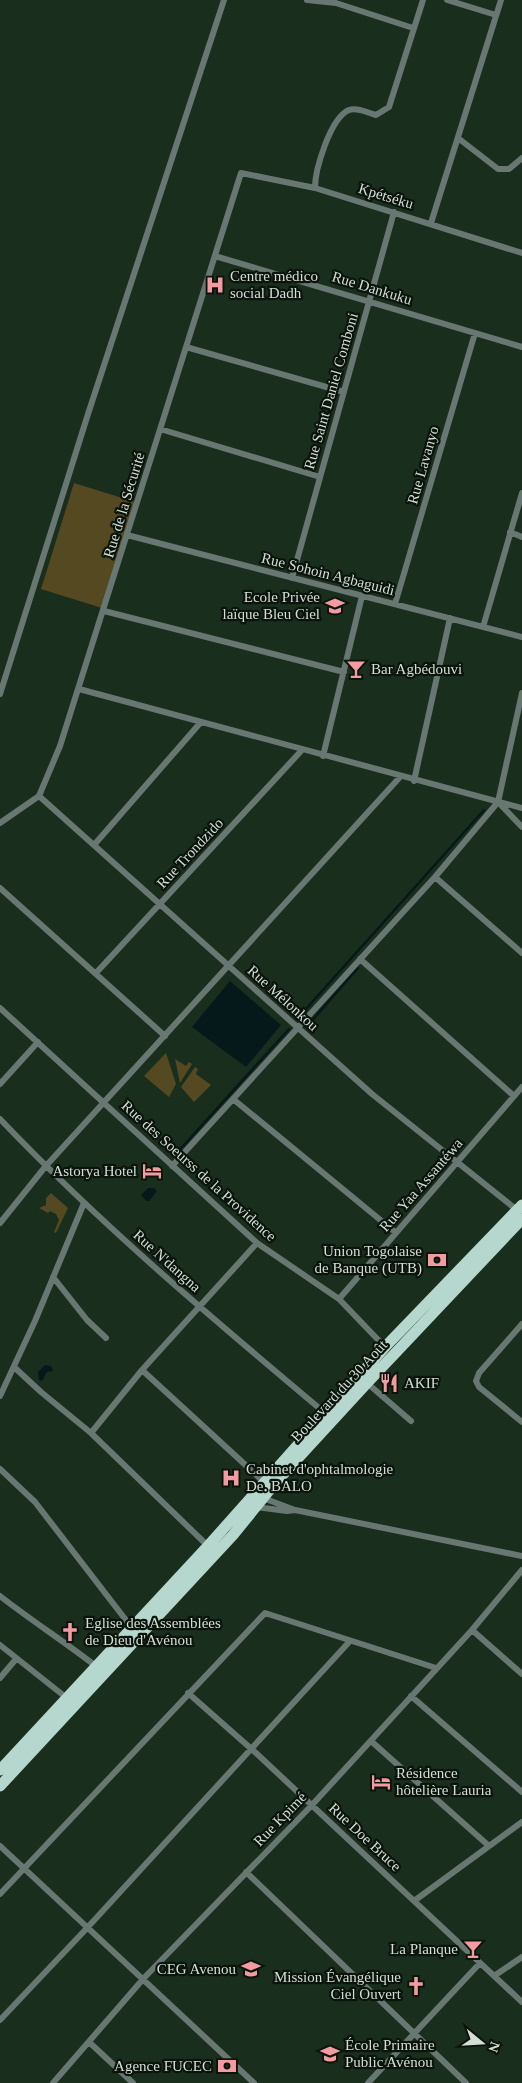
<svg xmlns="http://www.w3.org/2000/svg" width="522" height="2083" viewBox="0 0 522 2083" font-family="'Times New Roman',serif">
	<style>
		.green { fill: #544921 }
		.water { fill: #05191a }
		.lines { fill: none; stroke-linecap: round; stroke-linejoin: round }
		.stream { stroke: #05191a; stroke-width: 2.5 }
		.minor { stroke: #697773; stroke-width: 6 }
		.trunk { stroke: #b6d7cd; stroke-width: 11 }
		.labels { text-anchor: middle; stroke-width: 4.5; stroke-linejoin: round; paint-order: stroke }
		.street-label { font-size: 15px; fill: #d3dfd4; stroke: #0b140c }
		.poi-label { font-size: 15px; fill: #d3dfd4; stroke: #0b140c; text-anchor: start }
	</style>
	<rect width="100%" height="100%" fill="#1a2e1d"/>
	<path class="green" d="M74,483L135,502L102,608L41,589Z
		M166,1053L176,1084L169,1097L144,1076Z
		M175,1059L186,1066L189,1062L192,1064L180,1083Z
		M195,1067L198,1069L196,1074L211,1085L194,1102L181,1087Z
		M51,1193L68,1208L56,1233L54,1232L59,1220L56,1214L50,1211L48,1213L39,1208L46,1205V1198Z"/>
	<path class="water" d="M230,981L281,1025L246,1067L192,1027Z
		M148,1188H154L157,1191L149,1201H146L141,1195Z
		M45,1365L51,1366L53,1371L47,1372L42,1381L39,1380L38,1372Z"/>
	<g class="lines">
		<path class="stream" d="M297,1019L484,810
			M309,1024L358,968
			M175,1155L289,1029"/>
		<path class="minor" d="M307,0L336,3L413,28
			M447,0L496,15
			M458,138L498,169H509L522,158
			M315,188C315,170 330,118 349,110C357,107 368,113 376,115L389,107L423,0
			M431,223L501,0
			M215,256L522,347
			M186,347L344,392
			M160,429L320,477
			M510,532L522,537
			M127,535L522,637
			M292,578L394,212
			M395,604L475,333
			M104,611L344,672
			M483,627L522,493
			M79,689L522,808
			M0,694L88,414L224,0
			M323,756L362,596
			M414,781L450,618
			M39,796L372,1094L517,1210
			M499,803L522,827
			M0,823L39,796L60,746L241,173L315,188L522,253
			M94,845L201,722
			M435,877L522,953
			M0,888L165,1036
			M360,959L514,1096
			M96,973L302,750
			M0,1008L257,1243L339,1299L385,1347
			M0,1084L38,1042
			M233,1099L395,1232
			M0,1119C101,1225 213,1319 325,1413
			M172,1166L435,877L498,802L522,693
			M0,1223L45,1167L400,777
			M53,1277L87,1320L106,1338
			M339,1299L522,1087
			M522,1324L479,1373L476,1381L479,1387L522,1422
			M14,1367L41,1392L91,1433L208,1546
			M142,1370L264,1482
			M367,1383L411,1421
			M0,1396L35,1321L84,1203
			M91,1433L142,1370L257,1243
			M0,1469L35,1502L132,1628
			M263,1498L295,1510L522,1556
			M256,1507L287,1511L295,1510
			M0,1596C32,1621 65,1642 97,1667
			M472,1630L522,1674
			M0,1645L68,1699
			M0,1678L16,1659
			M188,1693L256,1753L522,2002
			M411,1696L522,1792
			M371,1741L489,1846
			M0,1846L254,2083
			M246,1872L466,2083
			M0,1894L265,1613L436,1668
			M414,1901L522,1822
			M494,1976L522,1957
			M0,2020L88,1927L350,1641
			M89,2042L133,2083
			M53,2083L144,1978L312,1805L472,1630L522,1570
			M368,2083L480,1963"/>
		<path class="trunk" d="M0,1770L208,1546L385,1347L522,1205
			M0,1786L233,1535L276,1482L367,1383L522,1219"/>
	</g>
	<defs>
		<g id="hospital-bare" transform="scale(1.5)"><path d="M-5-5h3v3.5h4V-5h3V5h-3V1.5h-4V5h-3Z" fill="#f49aa1" stroke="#0b140c" stroke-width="2.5" paint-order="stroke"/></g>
		<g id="school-bare" transform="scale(1.5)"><path d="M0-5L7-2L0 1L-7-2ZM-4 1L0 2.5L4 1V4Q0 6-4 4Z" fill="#f49aa1" stroke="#0b140c" stroke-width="2.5" paint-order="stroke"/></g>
		<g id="bar-bare" transform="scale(1.5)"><path d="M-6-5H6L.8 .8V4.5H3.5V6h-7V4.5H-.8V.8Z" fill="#f49aa1" stroke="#0b140c" stroke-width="2.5" paint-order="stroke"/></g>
		<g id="hotel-bare" transform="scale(1.5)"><path d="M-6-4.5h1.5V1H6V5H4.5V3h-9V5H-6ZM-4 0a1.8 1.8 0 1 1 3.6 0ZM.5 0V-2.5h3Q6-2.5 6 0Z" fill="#f49aa1" stroke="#0b140c" stroke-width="2.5" paint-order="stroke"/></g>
		<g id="bank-bare" transform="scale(1.5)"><path d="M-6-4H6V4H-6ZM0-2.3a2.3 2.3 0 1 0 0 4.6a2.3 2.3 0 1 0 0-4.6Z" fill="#f49aa1" stroke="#0b140c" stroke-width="2.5" paint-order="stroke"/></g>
		<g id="restaurant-bare" transform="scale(1.5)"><path d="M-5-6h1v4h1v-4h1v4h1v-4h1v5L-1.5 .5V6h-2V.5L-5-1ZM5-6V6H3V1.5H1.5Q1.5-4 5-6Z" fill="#f49aa1" stroke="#0b140c" stroke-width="2.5" paint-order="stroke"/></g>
		<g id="church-bare" transform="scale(1.5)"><path d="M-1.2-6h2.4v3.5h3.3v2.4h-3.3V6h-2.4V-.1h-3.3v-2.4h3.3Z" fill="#f49aa1" stroke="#0b140c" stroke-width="2.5" paint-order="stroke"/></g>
	</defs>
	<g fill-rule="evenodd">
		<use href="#hospital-bare" x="215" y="285"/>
		<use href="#school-bare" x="335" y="606"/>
		<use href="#bar-bare" x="356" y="669"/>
		<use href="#hotel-bare" x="152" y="1171"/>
		<use href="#bank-bare" x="437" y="1260"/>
		<use href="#restaurant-bare" x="389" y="1383"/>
		<use href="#hospital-bare" x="231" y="1478"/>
		<use href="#church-bare" x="70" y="1632"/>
		<use href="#hotel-bare" x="381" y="1782"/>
		<use href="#bar-bare" x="473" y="1949"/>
		<use href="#school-bare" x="251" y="1969"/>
		<use href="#church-bare" x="416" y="1986"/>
		<use href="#school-bare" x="330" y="2054"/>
		<use href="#bank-bare" x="227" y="2066"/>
	</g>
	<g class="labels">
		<g class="street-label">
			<text transform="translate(386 196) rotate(17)" y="5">Kpétséku</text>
			<text transform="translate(372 288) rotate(17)" y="5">Rue Dankuku</text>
			<text transform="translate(331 391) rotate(-74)" y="5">Rue Saint Daniel Comboni</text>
			<text transform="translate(423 465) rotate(-74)" y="5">Rue Lavanyo</text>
			<text transform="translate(124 505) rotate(-73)" y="5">Rue de la Sécurité</text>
			<text transform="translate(328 574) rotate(14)" y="5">Rue Sohoin Agbaguidi</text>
			<text transform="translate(190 853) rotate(-47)" y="5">Rue Trondzido</text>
			<text transform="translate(283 998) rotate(42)" y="5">Rue Mélonkou</text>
			<text transform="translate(199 1171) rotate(42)" y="5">Rue des Soeurss de la Providence</text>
			<text transform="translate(421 1185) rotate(-49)" y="5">Rue Yaa Assantéwa</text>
			<text transform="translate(167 1261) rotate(42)" y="5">Rue N'dangna</text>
			<text transform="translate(339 1391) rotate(-47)" y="5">Boulevard du 30 Août</text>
			<text transform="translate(280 1819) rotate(-46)" y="5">Rue Kpimé</text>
			<text transform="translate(365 1837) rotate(43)" y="5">Rue Doe Bruce</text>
		</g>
		<g class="poi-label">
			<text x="230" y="281">Centre médico<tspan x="230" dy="17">social Dadh</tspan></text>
			<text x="320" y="602" text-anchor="end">Ecole Privée<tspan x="320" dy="17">laïque Bleu Ciel</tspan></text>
			<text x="371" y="674">Bar Agbédouvi</text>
			<text x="137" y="1176" text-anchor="end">Astorya Hotel</text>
			<text x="422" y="1256" text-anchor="end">Union Togolaise<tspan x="422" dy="17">de Banque (UTB)</tspan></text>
			<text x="404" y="1388">AKIF</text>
			<text x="246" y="1474">Cabinet d'ophtalmologie<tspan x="246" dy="17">De. BALO</tspan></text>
			<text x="85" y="1628">Eglise des Assemblées<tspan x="85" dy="17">de Dieu d'Avénou</tspan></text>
			<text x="396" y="1778">Résidence<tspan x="396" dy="17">hôtelière Lauria</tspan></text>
			<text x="458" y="1954" text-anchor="end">La Planque</text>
			<text x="236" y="1974" text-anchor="end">CEG Avenou</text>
			<text x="401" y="1982" text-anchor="end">Mission Évangélique<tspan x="401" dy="17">Ciel Ouvert</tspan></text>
			<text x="345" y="2050">École Primaire<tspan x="345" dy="17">Public Avénou</tspan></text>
			<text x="212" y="2071" text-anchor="end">Agence FUCEC</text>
		</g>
	</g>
	<g transform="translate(482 2043) rotate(108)" stroke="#0b140c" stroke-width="4" paint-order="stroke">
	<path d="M0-4L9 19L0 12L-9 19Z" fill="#d3dfd4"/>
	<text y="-8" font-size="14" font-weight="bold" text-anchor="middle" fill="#d3dfd4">N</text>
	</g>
</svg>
